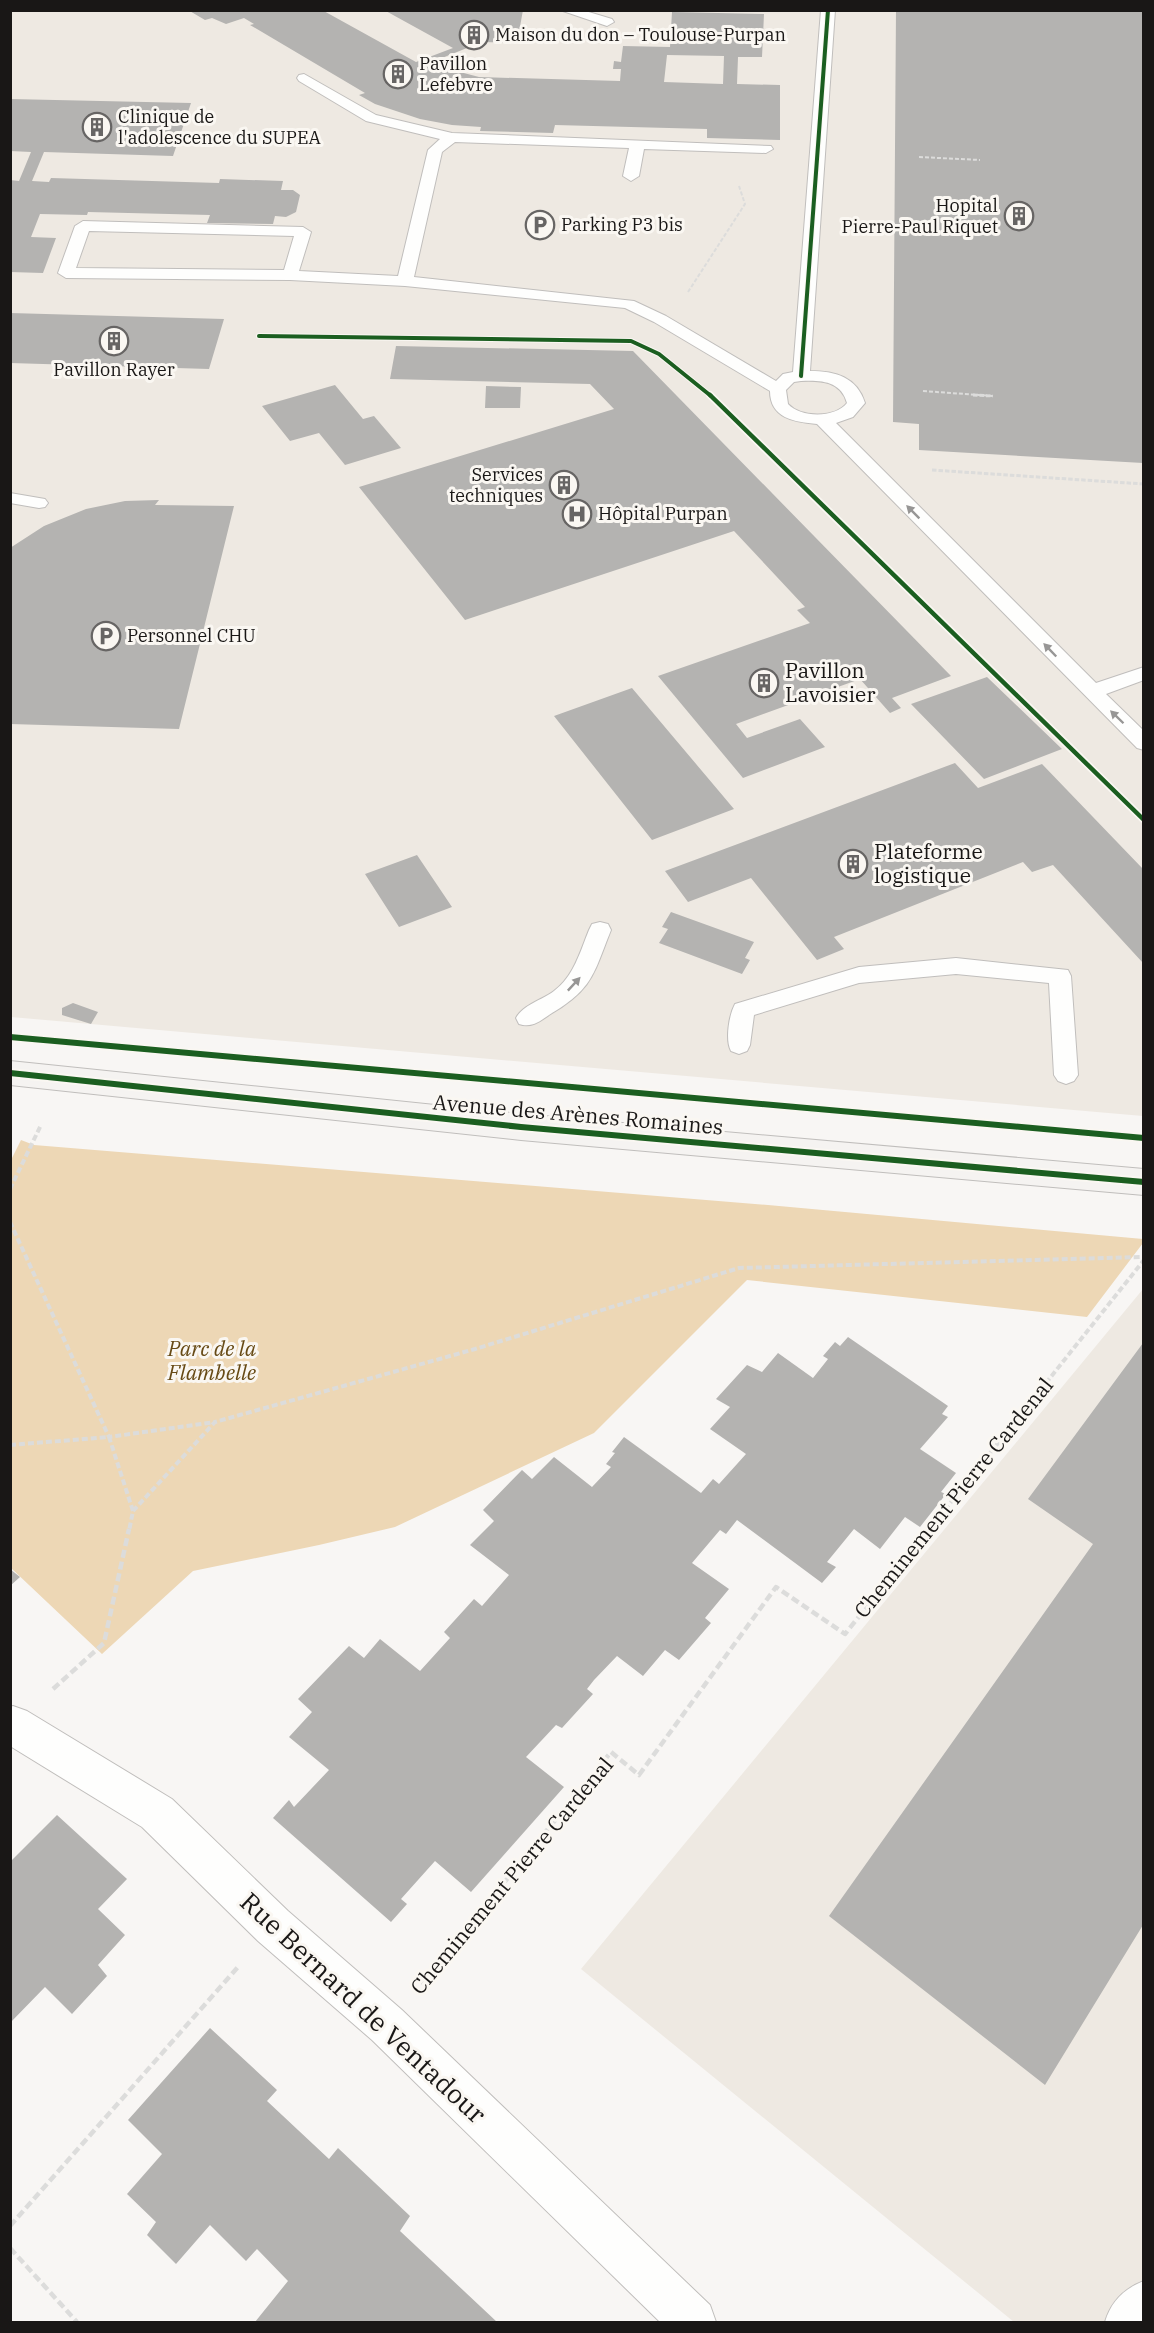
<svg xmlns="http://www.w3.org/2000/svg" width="1154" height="2333" viewBox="0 0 1154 2333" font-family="'IBM Plex Serif',serif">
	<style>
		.built { fill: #eee9e2 }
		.green { fill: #edd7b5 }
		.building { fill: #b4b3b1; fill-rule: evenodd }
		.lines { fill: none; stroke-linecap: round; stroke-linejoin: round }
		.service-casing { stroke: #c0bebc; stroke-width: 2 }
		.minor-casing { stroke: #c0bebc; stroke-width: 2 }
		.secondary-casing { stroke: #c0bebc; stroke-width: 2 }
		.path-far3 { stroke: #dcdcdb; stroke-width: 2; stroke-dasharray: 4 2; stroke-linecap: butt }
		.path-far2 { stroke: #dcdcdb; stroke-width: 3; stroke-dasharray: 4.5 2; stroke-linecap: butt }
		.path-far1 { stroke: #dcdcdb; stroke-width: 4; stroke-dasharray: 6 3; stroke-linecap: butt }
		.path { stroke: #dcdcdb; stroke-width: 4.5; stroke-dasharray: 8 4; stroke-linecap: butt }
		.service { fill: #fefefd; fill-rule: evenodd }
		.minor { fill: #fefefd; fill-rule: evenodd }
		.secondary { fill: #f5f3f1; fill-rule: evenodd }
		.cycleway-far2-casing { stroke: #faf7f2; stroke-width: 6 }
		.cycleway-far1-casing { stroke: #faf7f2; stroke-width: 8 }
		.cycleway-casing { stroke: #faf7f2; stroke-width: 10 }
		.cycleway-far2 { stroke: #1b5e20; stroke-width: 4 }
		.cycleway-far1 { stroke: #1b5e20; stroke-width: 4.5 }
		.cycleway { stroke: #1b5e20; stroke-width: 6 }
		.oneway { fill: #979695 }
		.labels { text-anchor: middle; stroke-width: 6; stroke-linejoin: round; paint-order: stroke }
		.far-poi-label { font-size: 18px; fill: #191716; stroke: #faf7f2; text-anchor: start }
		.poi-label { font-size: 21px; fill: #191716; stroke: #faf7f2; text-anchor: start }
		.street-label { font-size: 21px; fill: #191716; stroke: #faf7f2 }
		.park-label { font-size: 21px; font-style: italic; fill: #674a15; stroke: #faf7f2 }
		.near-street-label { font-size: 26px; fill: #191716; stroke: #faf7f2 }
	</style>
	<rect width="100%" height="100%" fill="#f8f6f4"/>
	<path class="built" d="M10,11H1143V1116L11,1017Z
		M1143,1289V2322H1014L581,1969Z"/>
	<path class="green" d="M21,1140L34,1145L768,1205L1143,1239V1243L1087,1317L747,1280L594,1433L395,1527L319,1545L193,1571L102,1654L11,1568L10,1162Z"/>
	<path class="building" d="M188,10H322L416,62L453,48L384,10H523L517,43L482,42L437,60L460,72L479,77L620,81L621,69H613L614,61L621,62L623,46L670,47L672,12L764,14L762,57H738L737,84L780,85V140L707,138V129L555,125L553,133L480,131L481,127L452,125L420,119L375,104L359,95L365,93L250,25L254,24L244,18L226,24L212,18L205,20ZM667,55L724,56L723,84L664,82Z
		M896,10H1143V463L919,450V424L893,422Z
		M10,99L191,103L173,156L44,152L32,181L49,182L51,178L219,183L220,179L283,181L281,190H293L300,195L296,212L286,217L275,216L273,224L207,223L210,215L88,212L87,215L40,214L31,237L56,238L43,273L10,272V180L19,181L31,152L10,151Z
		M10,313L224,319L209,369L10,363Z
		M396,346L633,351L951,676L892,698L901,708L890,713L860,679L736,724L747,738L800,719L825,747L743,778L658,676L810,623L797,610L805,607L734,531L465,620L359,487L614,409L590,384L390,379Z
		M335,385L363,419L374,416L401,448L345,465L319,433L290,441L262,406Z
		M486,386L521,387L520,408H485Z
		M159,500L155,505L234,506L179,729L10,724V548L44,526L86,509L125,501Z
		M987,677L1062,749L984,779L911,704Z
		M632,688L734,809L652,840L554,716Z
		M955,763L978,788L1042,764L1143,869V963L1053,865L1032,872L1023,862L834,937L844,949L817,960L751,878L688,902L665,871Z
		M417,855L452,907L399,927L365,874Z
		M671,912L754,942L745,958L750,960L742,974L659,943L668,929L662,927Z
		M73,1003L98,1012L91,1024L62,1015V1008Z
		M848,1337L948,1406L942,1414L948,1417L920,1449L956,1473L941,1492L946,1494L920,1527L905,1517L880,1549L854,1529L827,1562L836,1567L822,1583L737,1520L726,1534L720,1530L692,1563L729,1589L705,1618L711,1623L679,1660L665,1650L643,1676L617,1656L594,1680L587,1689L593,1694L562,1728L556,1725L526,1757L564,1787L471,1892L435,1861L401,1899L407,1904L391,1922L273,1818L289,1800L294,1807L329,1770L289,1737L312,1712L298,1699L349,1646L364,1658L380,1639L420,1671L450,1638L444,1632L474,1599L482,1606L509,1575L470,1545L494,1521L483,1510L522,1470L532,1479L554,1457L592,1487L611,1467L606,1464L615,1453L612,1452L624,1437L701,1493L713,1479L719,1484L746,1454L710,1429L730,1407L716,1399L747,1365L762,1372L778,1353L813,1378L828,1359L823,1356L835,1342L840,1346Z
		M1143,1343V1925L1045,2085L829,1916L1093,1544L1028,1499Z
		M10,1569L20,1577L10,1586Z
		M57,1815L127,1879L98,1909L125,1935L98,1965L107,1976L72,2014L45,1987L10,2023V1862Z
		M210,2028L277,2090L267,2101L329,2159L338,2148L410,2216L400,2231L497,2322H255L288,2281L257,2249L246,2261L210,2225L176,2264L147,2235L156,2222L127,2194L162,2154L128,2120Z"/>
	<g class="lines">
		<g class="service-casing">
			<path id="service" d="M560,10H582L612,19L614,22L607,26Z
				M821,10H835L810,371C835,371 857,377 865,403L853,417L836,423L1096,683L1144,667V680L1106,694L1144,731V750L1137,748L817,424C794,422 770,418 770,391L654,322L625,308L405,286L290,280L66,278L58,273L75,226L83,221L303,227L311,232L299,271L398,276L428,150L440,139L366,121L299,81L297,78L299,75L304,74L376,115L452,133L771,146L773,149L766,153L644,149L639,176L631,181L623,176L629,148L455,142L442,152L414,277L634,301L666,316L776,381L783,374L793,372ZM89,231L294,236L284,270L76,268ZM801,381C821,380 841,381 847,403C835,418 801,418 788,404L786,390L794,382Z
				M10,493L45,499L48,503L45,507L39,508L10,503Z
				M600,922L608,924L611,930C593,975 593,989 549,1015C539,1022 531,1028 519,1024L516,1018C523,1005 542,1000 554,991C574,976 580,952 589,930L592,924Z
				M956,958L1068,970L1071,976L1078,1075L1074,1081L1066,1084L1058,1081L1054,1075L1049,983L956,974L859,983L754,1015L750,1045L747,1051L739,1054L731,1051C725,1040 729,1015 735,1004L859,967Z"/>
		</g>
		<g class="minor-casing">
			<path id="minor" d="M13,1706L27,1711L172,1799L288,1911L402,2010L710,2305L716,2322H660L372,2040L258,1941L142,1827L10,1746V1707Z
				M1144,2281V2322H1105C1111,2302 1123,2289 1144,2281Z"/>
		</g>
		<g class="secondary-casing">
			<path id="secondary" d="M10,1061L521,1114L1144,1169V1195L521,1140L10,1085Z"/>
		</g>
		<path class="path-far3" d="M919,157L980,160
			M688,292L745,204L739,186
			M923,391L993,396"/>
		<path class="path-far2" d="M973,395L993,396
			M932,470L1144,484"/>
		<path class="path-far1" d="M10,1189L41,1125
			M10,1222L109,1437L215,1422
			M10,1445L109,1437L133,1511L129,1531
			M133,1511L215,1422L475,1349L739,1268L1144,1257
			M928,1531L1144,1260"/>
		<path class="path" d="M53,1689L104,1643L129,1529
			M421,1984L611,1752L639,1775L776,1587L845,1634L929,1529
			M10,2226L238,1967
			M10,2248L77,2322"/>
		<use href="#service" class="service"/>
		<use href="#minor" class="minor"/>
		<use href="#secondary" class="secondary"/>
		<g class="cycleway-far2-casing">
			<path id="cycleway-far2" d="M259,336L631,341L659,354L711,396
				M801,376L828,10"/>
		</g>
		<g class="cycleway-far1-casing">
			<path id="cycleway-far1" d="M710,395L1144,820"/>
		</g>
		<g class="cycleway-casing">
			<path id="cycleway" d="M10,1037L1144,1138
				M10,1073L521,1127L1144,1182"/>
		</g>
		<use href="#cycleway-far2" class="cycleway-far2"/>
		<use href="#cycleway-far1" class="cycleway-far1"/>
		<use href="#cycleway" class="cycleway"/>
	</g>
	<defs><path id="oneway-solid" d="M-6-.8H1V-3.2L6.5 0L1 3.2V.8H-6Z" transform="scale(1.5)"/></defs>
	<g class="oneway">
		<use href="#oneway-solid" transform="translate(913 512) rotate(-135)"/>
		<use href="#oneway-solid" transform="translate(1050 650) rotate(-134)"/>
		<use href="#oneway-solid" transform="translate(1117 717) rotate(-136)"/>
		<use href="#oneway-solid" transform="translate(574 984) rotate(-47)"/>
	</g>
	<defs>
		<g id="building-ring" transform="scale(1.5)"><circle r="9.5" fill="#faf7f2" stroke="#676564" stroke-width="1.5"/><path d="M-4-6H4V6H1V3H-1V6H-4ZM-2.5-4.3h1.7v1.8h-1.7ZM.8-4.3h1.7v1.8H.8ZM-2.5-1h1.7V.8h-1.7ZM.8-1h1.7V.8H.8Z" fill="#676564"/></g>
		<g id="parking-ring" transform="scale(1.5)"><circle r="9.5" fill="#faf7f2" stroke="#676564" stroke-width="1.5"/><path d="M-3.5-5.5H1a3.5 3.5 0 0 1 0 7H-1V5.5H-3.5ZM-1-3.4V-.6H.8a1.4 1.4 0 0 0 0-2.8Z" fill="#676564"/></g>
		<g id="hospital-ring" transform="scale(1.5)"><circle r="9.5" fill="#faf7f2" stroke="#676564" stroke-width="1.5"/><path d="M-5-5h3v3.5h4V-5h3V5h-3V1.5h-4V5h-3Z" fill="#676564"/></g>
	</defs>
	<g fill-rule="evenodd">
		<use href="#building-ring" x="474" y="35"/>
		<use href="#building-ring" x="398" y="74"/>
		<use href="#building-ring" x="97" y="127"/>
		<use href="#building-ring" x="1019" y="216"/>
		<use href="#parking-ring" x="540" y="225"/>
		<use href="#building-ring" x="114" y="341"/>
		<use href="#building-ring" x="564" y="485"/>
		<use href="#hospital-ring" x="577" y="514"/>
		<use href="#parking-ring" x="106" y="636"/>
		<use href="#building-ring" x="764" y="683"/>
		<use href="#building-ring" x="853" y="864"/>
	</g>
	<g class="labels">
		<g class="far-poi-label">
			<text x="495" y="41">Maison du don – Toulouse-Purpan</text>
			<text x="419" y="70">Pavillon<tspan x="419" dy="21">Lefebvre</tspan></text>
			<text x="118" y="123">Clinique de<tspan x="118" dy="21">l'adolescence du SUPEA</tspan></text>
			<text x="998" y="212" text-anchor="end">Hopital<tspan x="998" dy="21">Pierre-Paul Riquet</tspan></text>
			<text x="561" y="231">Parking P3 bis</text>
			<text x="114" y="376" text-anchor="middle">Pavillon Rayer</text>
			<text x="543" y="481" text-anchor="end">Services<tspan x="543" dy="21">techniques</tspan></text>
			<text x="598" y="520">Hôpital Purpan</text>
			<text x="127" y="642">Personnel CHU</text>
		</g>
		<g class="poi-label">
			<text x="785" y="678">Pavillon<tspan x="785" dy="24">Lavoisier</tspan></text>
			<text x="874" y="859">Plateforme<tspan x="874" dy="24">logistique</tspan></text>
		</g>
		<g class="street-label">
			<text transform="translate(578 1115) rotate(5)" y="7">Avenue des Arènes Romaines</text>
			<text transform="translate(954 1498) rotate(-51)" y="7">Cheminement Pierre Cardenal</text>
			<text transform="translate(512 1876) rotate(-50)" y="7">Cheminement Pierre Cardenal</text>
		</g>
		<g class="park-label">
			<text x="212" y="1356">Parc de la<tspan x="212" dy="24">Flambelle</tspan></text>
		</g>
		<g class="near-street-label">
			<text transform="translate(363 2008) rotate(43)" y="9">Rue Bernard de Ventadour</text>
		</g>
	</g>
	<rect width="1154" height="2333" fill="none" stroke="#191716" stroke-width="24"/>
</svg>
